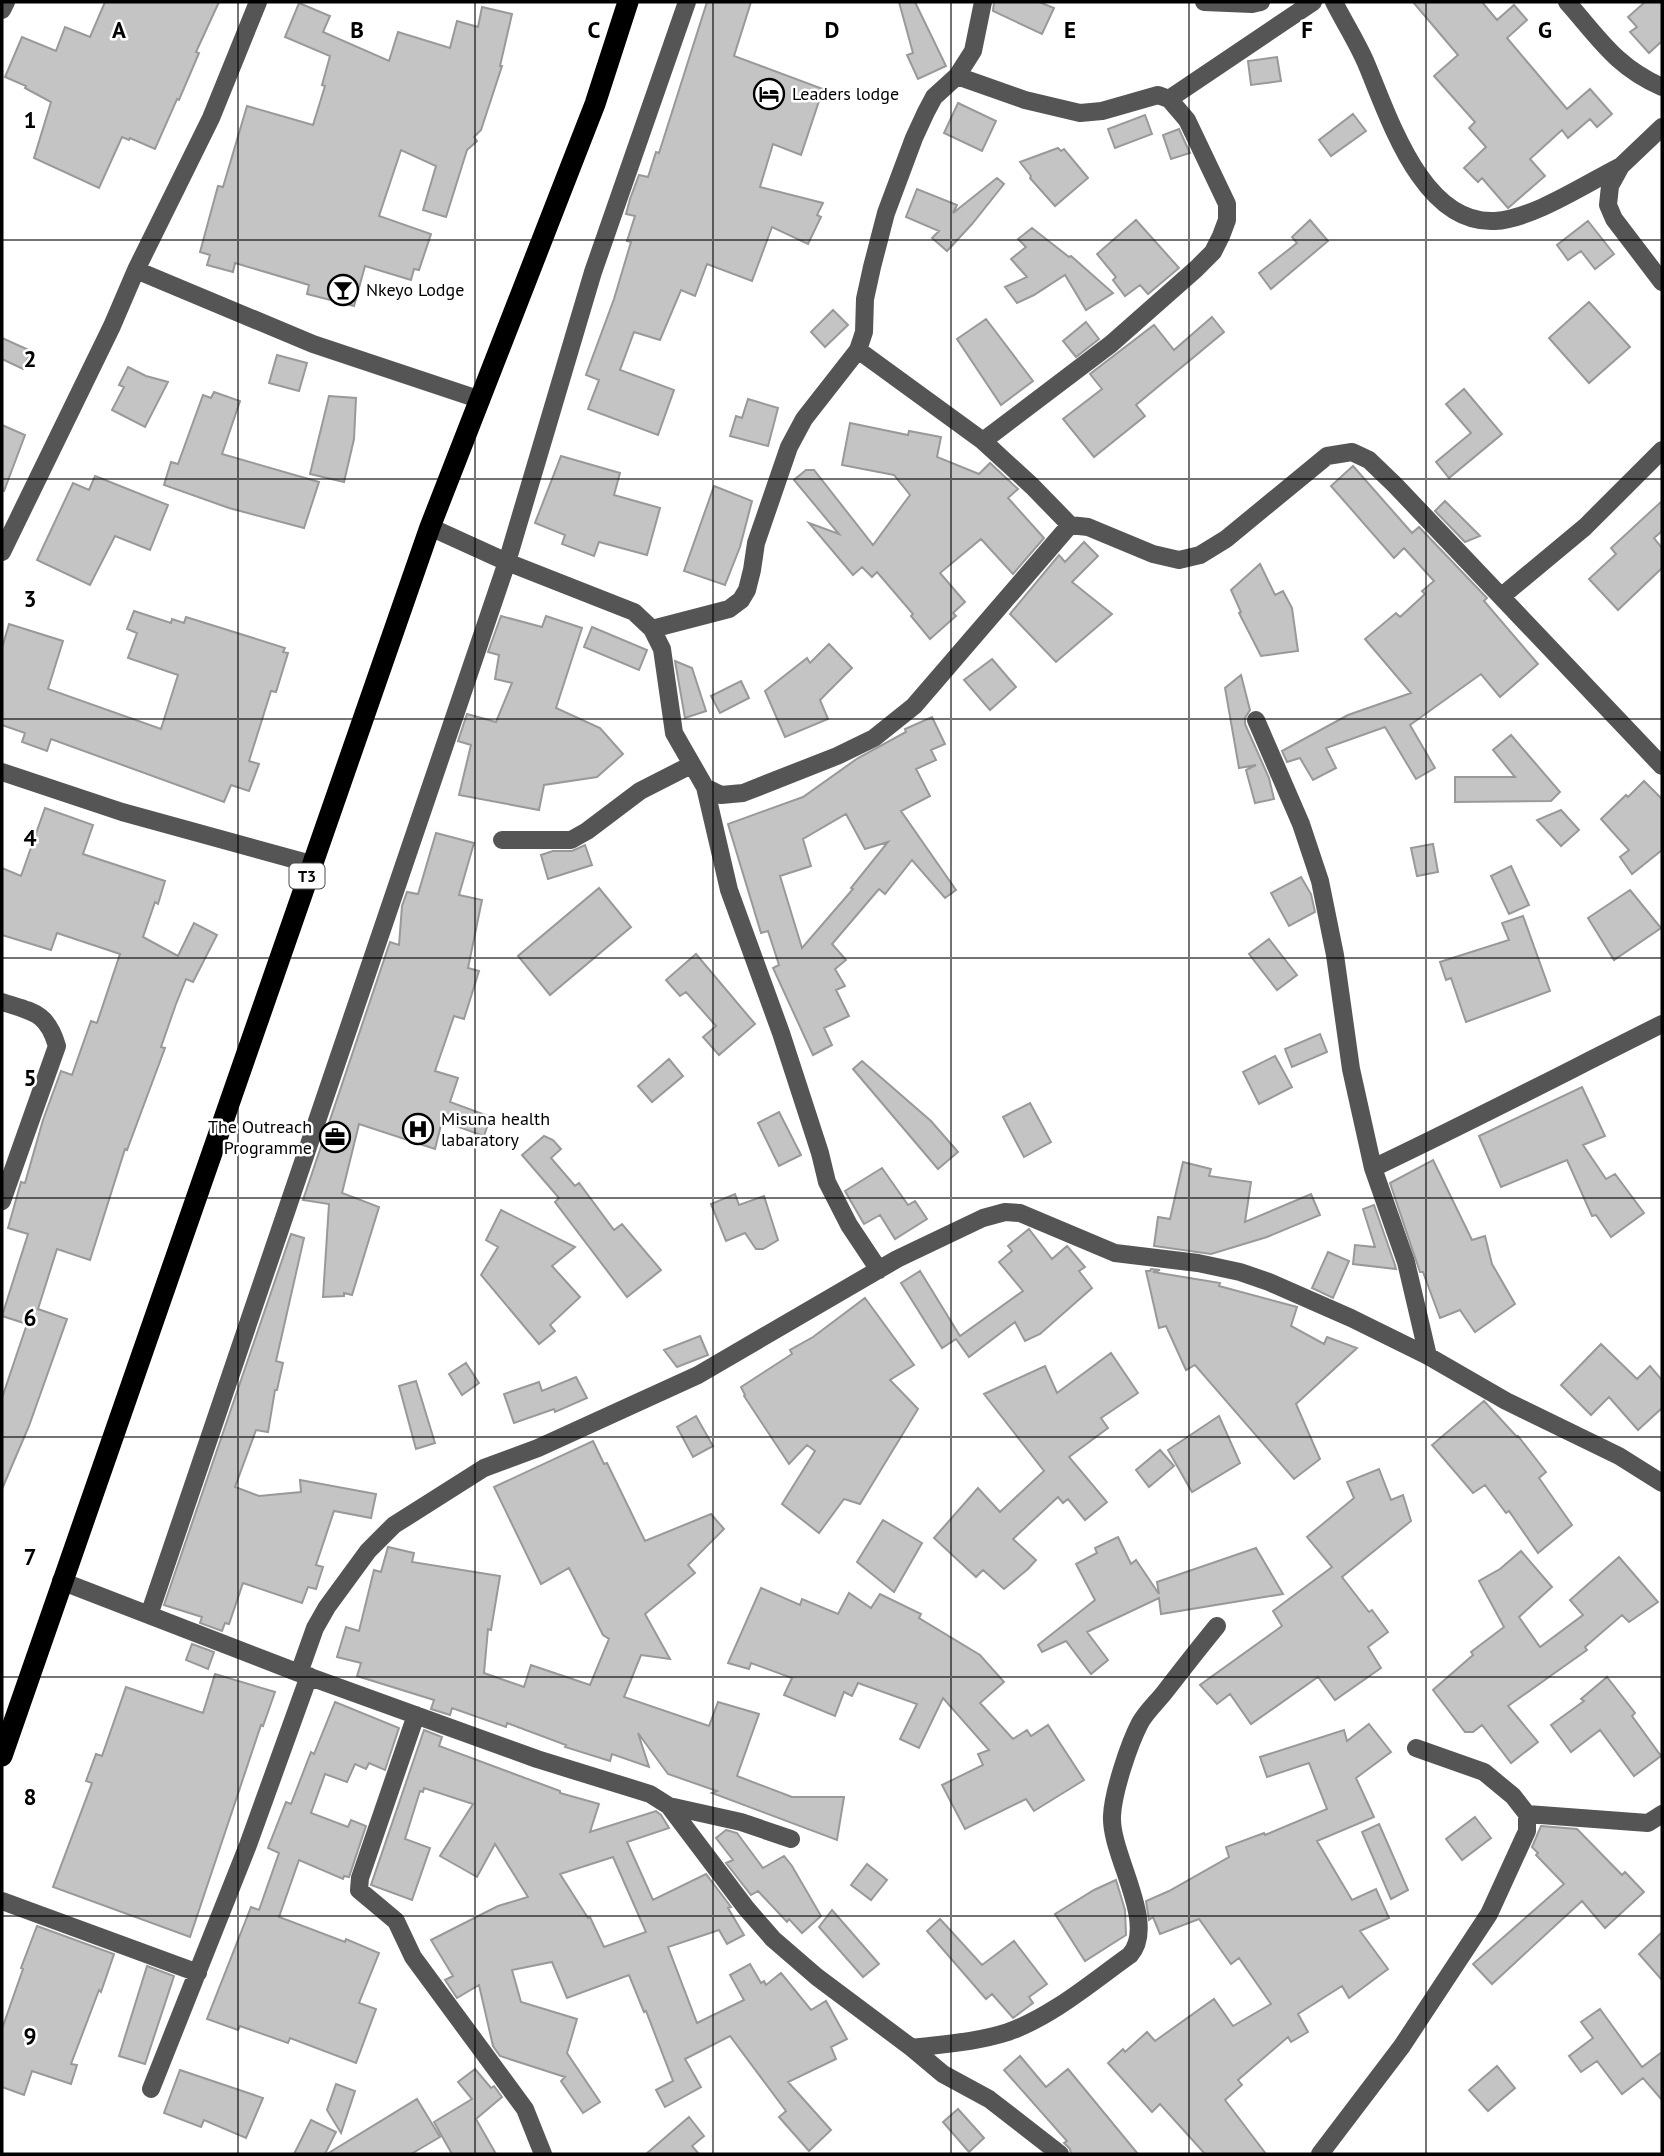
<svg xmlns="http://www.w3.org/2000/svg" width="1664" height="2156" viewBox="0 0 1664 2156" font-family="'PT Sans',sans-serif">
	<style>
		.building { fill: #c4c4c4; stroke: #999; stroke-width: 2; fill-rule: evenodd }
		.lines { fill: none; stroke-linecap: round; stroke-linejoin: round }
		.minor { stroke: #555; stroke-width: 18 }
		.highway { stroke: #000; stroke-width: 21 }
		.grid { fill: none; stroke: #000; stroke-width: 2; stroke-opacity: 0.55 }
		.labels { text-anchor: middle; stroke-width: 5; stroke-linejoin: round; paint-order: stroke }
		.shield { fill: #fff; stroke: #4c4c4c; stroke-width: 2 }
		.shield-label { font-size: 16px; font-weight: bold; fill: #000 }
		.poi-label { font-size: 18px; fill: #000; stroke: #fff; text-anchor: start }
		.grid-label { font-size: 23px; text-anchor: middle; font-weight: bold; fill: #000; stroke: #fff; stroke-width: 5; stroke-linejoin: round; paint-order: stroke }
	</style>
	<rect width="100%" height="100%" fill="#fff"/>
	<path class="building" d="M105,2H219L196,52L199,53L179,100L177,99L155,149L130,138L129,140L122,137L99,188L34,158L51,102L25,88L26,86L5,77L22,37L56,51L65,27L90,37Z
		M707,2H751L734,56L823,89L801,155L773,144L760,187L823,203L817,215L821,217L808,244L772,227L752,281L707,264L695,296L681,290L660,340L634,332L620,370L674,390L658,435L588,409L599,380L586,375L614,299L631,242L627,241L635,216L626,214L630,199L639,175L648,177L656,152L659,153Z
		M899,2H915L946,66L918,79L907,55L913,53Z
		M994,2H1039L1054,8L1042,34L993,11Z
		M1413,2H1482L1497,20L1514,5L1527,20L1507,38L1567,109L1590,89L1612,114L1597,127L1590,119L1568,138L1562,130L1530,159L1545,176L1508,208L1482,178L1478,182L1464,168L1486,147L1469,128L1475,122L1434,76L1458,55Z
		M1645,2H1662V41L1649,53L1630,32L1637,27L1628,17Z
		M299,3L330,16L323,32L389,61L398,32L450,48L457,21L478,27L482,7L512,14L500,66H502L481,130L474,137L477,141L467,150L446,217L423,210L436,166L401,150L379,216L431,234L419,270L414,269L411,280L365,266L354,306L307,294L309,285L235,263L233,272L207,265L210,255L200,252L218,186L223,187L247,106L313,125L325,86L322,85L330,56L285,37Z
		M1277,57L1281,81L1251,85L1248,61Z
		M958,103L996,121L982,151L944,133Z
		M1353,114L1366,131L1331,156L1319,140Z
		M1145,115L1152,134L1115,148L1108,129Z
		M1179,129L1190,153L1171,159L1163,135Z
		M1058,148L1061,151L1064,149L1088,178L1055,206L1030,178L1031,176L1020,162Z
		M997,178L1004,184L972,224L947,251L932,238L939,231L906,217L917,189L957,205L953,213Z
		M1136,220L1179,268L1148,294L1140,285L1125,296L1113,280L1116,277L1097,254Z
		M1310,220L1328,241L1271,289L1259,273L1297,243L1292,237Z
		M1588,221L1614,254L1595,269L1581,251L1568,260L1557,245Z
		M1032,228L1069,257L1071,256L1113,293L1086,310L1065,275L1034,295L1017,303L1005,287L1027,277L1011,259L1026,247L1018,239Z
		M1589,302L1630,347L1589,383L1549,338Z
		M833,310L848,325L825,347L811,332Z
		M1212,317L1224,332L1136,405L1145,416L1094,457L1063,419L1102,389L1090,374L1154,325L1174,350Z
		M986,319L1033,381L1001,405L957,339Z
		M1086,322L1099,339L1076,357L1063,341Z
		M2,338L31,351L23,369L2,359Z
		M277,355L307,363L299,391L269,383Z
		M128,367L146,376L168,382L145,427L112,410L124,387L119,385Z
		M1464,389L1502,434L1449,478L1436,462L1471,433L1446,404Z
		M214,392L240,401L222,454L319,482L304,528L229,508L164,485L171,462L178,464L203,395L211,398Z
		M329,396L356,398L354,439L344,482L310,474Z
		M748,399L778,408L768,446L730,436L736,416L742,418Z
		M850,423L908,435L909,431L941,437L937,457L979,474L990,463L1018,489L1008,498L1044,538L1013,574L981,539L940,573L965,602L953,613L956,616L930,639L911,616L913,614L877,572L872,577L862,567L853,575L809,523L839,534L794,480L806,470H814L873,545L910,495L894,475L842,465Z
		M2,425L25,435L4,491H2Z
		M561,456L620,473L614,495L660,508L647,555L599,542L594,556L562,544L565,535L535,523Z
		M1353,466L1412,533L1419,527L1487,598L1484,601L1538,664L1500,697L1481,674L1410,725L1435,768L1416,779L1385,727L1326,748L1336,768L1313,780L1300,758L1287,762L1282,751L1348,715L1411,693L1365,639L1396,613L1400,617L1425,594L1422,591L1434,581L1404,548L1394,558L1331,486Z
		M95,476L168,505L150,550L115,536L90,585L37,560L73,483L89,490Z
		M714,486L752,501L740,547L725,585L684,571Z
		M1445,501L1480,536L1465,542L1435,511Z
		M1662,501V531L1654,538L1662,548V568L1618,610L1589,579L1616,554L1611,548Z
		M1084,542L1098,556L1072,582L1112,614L1056,662L1010,614L1059,555L1065,562Z
		M1260,564L1275,595L1283,591L1292,608L1298,651L1261,656L1239,613L1241,612L1231,590Z
		M134,611L171,623L172,619L184,623L186,617L285,648L283,652L288,653L276,692L271,691L249,761L259,764L249,791L231,785L224,802L51,739L47,751L22,742L25,733L2,725V648L9,624L63,641L48,689L161,729L178,675L128,658L137,633L127,629Z
		M501,616L542,627L546,616L582,628L556,708L600,728L623,754L597,777L544,785L539,810L459,795L471,745L458,741L467,714L496,722L512,683L495,679L499,655L488,652Z
		M592,627L647,650L639,670L584,647Z
		M829,644L852,668L820,700L828,719L785,737L765,691L807,658L810,663Z
		M992,659L1016,687L990,710L964,680Z
		M675,661L692,668L706,711L685,718Z
		M1241,675L1250,710L1245,718V724L1269,778L1274,799L1255,803L1246,770L1256,765L1239,768L1225,688Z
		M741,681L749,698L720,713L711,696Z
		M932,717L945,744L931,750L936,760L916,769L930,796L901,811L956,890L945,898L912,860L885,894L879,889L832,944L846,960L835,969L845,986L836,990L849,1016L824,1028L832,1045L813,1055L773,968L779,965L768,931L761,933L728,824L803,797L858,758L906,732L905,729ZM846,814L865,849L888,842L851,888L853,889L802,948L780,876L811,866L803,839Z
		M1511,735L1560,792L1551,801L1455,802V777H1515L1493,750Z
		M1644,781L1662,799V850L1632,874L1620,857L1629,850L1601,819L1626,795L1628,797Z
		M45,808L93,825L83,854L165,881L158,904L155,902L143,937L178,956L194,923L217,935L193,982L186,979L176,1004L161,1047L165,1048L127,1150L125,1149L90,1260L57,1249L38,1309L67,1319L29,1426L2,1489V1398L27,1324L2,1316L28,1234L8,1228L21,1182L25,1183L43,1120L61,1071L72,1075L91,1021L97,1023L120,954L57,933L51,950L2,935V868L21,876Z
		M1561,810L1579,830L1561,846L1537,820Z
		M436,833L474,843L459,895L482,900L468,968L479,971L464,1019L454,1016L435,1071L458,1078L450,1102L488,1116V1124L484,1136L442,1121L435,1149L359,1124L342,1193L379,1207L352,1295L344,1293V1296L323,1297L329,1204L303,1200L390,942L399,945L402,906L407,892L418,894Z
		M1433,844L1438,872L1417,876L1411,848Z
		M585,845L592,865L548,879L541,855L553,851H572Z
		M1511,866L1529,905L1509,914L1491,876Z
		M1301,877L1311,894L1315,912L1289,926L1271,893Z
		M599,888L631,927L550,995L518,956Z
		M1630,890L1661,928L1614,960L1588,918Z
		M1523,916L1550,991L1466,1022L1451,978L1446,980L1440,962L1509,940L1502,923Z
		M1269,939L1297,975L1277,990L1249,954Z
		M696,954L755,1024L719,1055L703,1037L716,1026L686,992L680,996L666,980Z
		M1320,1034L1327,1052L1292,1067L1285,1049Z
		M1275,1056L1292,1087L1259,1104L1243,1072Z
		M669,1059L683,1076L652,1102L638,1086Z
		M862,1061L931,1121L958,1152L938,1169L853,1069Z
		M1582,1087L1605,1136L1583,1145L1606,1179L1615,1174L1644,1213L1611,1237L1596,1215L1592,1216L1567,1160L1501,1187L1479,1136Z
		M1030,1103L1051,1142L1024,1157L1003,1117Z
		M779,1112L801,1155L779,1166L758,1123Z
		M544,1136L553,1140L561,1149L551,1158L575,1186L579,1183L614,1230L622,1224L661,1270L627,1297L555,1202L559,1198L522,1155Z
		M1433,1160L1472,1240L1485,1236L1492,1264L1515,1304L1475,1332L1460,1310L1440,1318L1423,1272H1420L1390,1183Z
		M1183,1162L1211,1169L1209,1176L1251,1182L1245,1222L1311,1194L1320,1215L1267,1237L1211,1254L1154,1246L1158,1217L1170,1219Z
		M882,1168L908,1205L915,1201L927,1219L895,1239L880,1215L864,1224L845,1191Z
		M735,1194L739,1205L764,1196L778,1240L763,1249H756L745,1233L726,1241L711,1204Z
		M1374,1205L1395,1265L1396,1269L1353,1264L1355,1245L1375,1247L1363,1209Z
		M501,1210L575,1247L552,1266L580,1297L550,1325L555,1331L539,1344L481,1275L498,1247L486,1240Z
		M1029,1229L1052,1259L1067,1246L1085,1267L1079,1271L1092,1288L1040,1334L1025,1341L1015,1322L969,1357L956,1339L942,1348L901,1283L920,1271L960,1336L1023,1291L999,1262L1012,1251L1008,1246Z
		M291,1234L304,1238L276,1361L283,1363L277,1390H275L268,1432L256,1430L235,1487L259,1496L301,1492L300,1480L376,1494L371,1518L334,1511L316,1565L323,1567L316,1589L308,1587L302,1603L243,1583L229,1624L225,1623L222,1631L200,1623L202,1617L164,1605Z
		M1328,1252L1349,1261L1333,1298L1312,1288Z
		M1151,1269L1160,1270L1153,1272L1220,1283L1219,1286L1297,1307L1291,1326L1324,1344L1327,1337L1357,1348L1296,1404L1320,1459L1294,1479L1195,1365L1186,1370L1166,1326L1159,1328L1146,1271H1150Z
		M865,1298L914,1365L890,1380L918,1409L860,1504L844,1499L819,1533L782,1504L815,1451L807,1445L789,1464L744,1396L745,1395L741,1387L792,1354L790,1350L813,1337Z
		M700,1336L708,1355L677,1367L664,1350Z
		M1601,1344L1637,1379L1650,1366L1662,1380V1408L1638,1430L1609,1397L1591,1415L1561,1385Z
		M1111,1353L1138,1393L1101,1418L1108,1428L1069,1457L1107,1502L1085,1520L1068,1499L1063,1503L1058,1497L1013,1539L1036,1560L1028,1569L1004,1589L983,1570L976,1577L934,1538L978,1488L1000,1512L1044,1471L984,1394L1045,1366L1057,1393Z
		M466,1363L479,1383L462,1395L449,1374Z
		M576,1377L587,1398L555,1412L554,1409L514,1423L504,1394L539,1382L542,1391Z
		M416,1381L435,1443L416,1449L399,1386Z
		M1484,1401L1517,1437L1518,1436L1546,1472L1539,1478L1572,1525L1538,1553L1509,1511L1506,1513L1485,1485L1473,1493L1432,1445Z
		M696,1416L713,1446L693,1457L677,1427Z
		M1219,1416L1240,1463L1192,1492L1168,1450Z
		M593,1441L604,1464L607,1463L645,1541L711,1514L724,1529L688,1565L695,1573L645,1614L670,1659L641,1655L624,1697L709,1726L718,1702L759,1714L737,1776L792,1797H844L837,1840L712,1793L717,1791L668,1774L638,1733L649,1767L612,1754L610,1761L565,1747L566,1745L507,1723L506,1727L452,1708L450,1715L431,1709L434,1700L357,1676L361,1663L337,1657L346,1627L359,1631L374,1570L381,1572L388,1547L414,1553L412,1562L500,1576L491,1630L488,1629L484,1673L524,1687L531,1665L590,1685L609,1639L603,1635L569,1568L541,1584L494,1487Z
		M1160,1450L1174,1466L1149,1487L1136,1470Z
		M1379,1469L1391,1500L1403,1495L1411,1521L1342,1577L1369,1612L1372,1610L1388,1632L1368,1647L1381,1668L1335,1700L1318,1677L1251,1724L1230,1694L1217,1704L1200,1685L1282,1626L1273,1611L1332,1567L1307,1537L1354,1498L1347,1482Z
		M883,1520L922,1543L894,1592L857,1562Z
		M1118,1537L1131,1564L1136,1560L1159,1594L1157,1582L1256,1548L1283,1594L1161,1614L1159,1598L1087,1632L1108,1660L1091,1674L1066,1641L1042,1652L1038,1645L1095,1600L1076,1564L1097,1553L1095,1548Z
		M1521,1551L1552,1587L1519,1617L1540,1647L1583,1615L1570,1600L1619,1557L1658,1602L1629,1622L1622,1615L1585,1647L1587,1650L1508,1706L1538,1742L1511,1763L1482,1725L1473,1732H1465L1433,1690L1473,1655L1471,1652L1504,1627L1479,1581L1500,1569Z
		M761,1588L800,1605L802,1599L838,1614L849,1593L871,1608L880,1594L921,1614L919,1618L980,1655L1004,1682L980,1703L1013,1739L1027,1730L1031,1736L1048,1725L1084,1780L1034,1811L1026,1799L965,1829L942,1785L983,1765L978,1754L989,1750L943,1698L919,1748L900,1739L917,1704L858,1683L852,1696L844,1692L835,1716L784,1695L792,1678L751,1663L749,1669L728,1663Z
		M192,1644L214,1652L208,1669L186,1660Z
		M215,1674L275,1692L263,1726L261,1725L190,1937L53,1887L92,1783L86,1781L96,1754L102,1756L126,1687L203,1713Z
		M1607,1677L1635,1713L1632,1716L1661,1756L1634,1776L1600,1730L1571,1752L1551,1725L1584,1701L1581,1699Z
		M335,1702L399,1728L385,1770L369,1763L366,1769L355,1764L347,1782L325,1774L311,1813L348,1827L351,1820L366,1826L349,1877L344,1876L343,1879L299,1860L279,1917L345,1942L346,1939L379,1953L359,2003L376,2009L356,2063L290,2038L288,2043L240,2026L238,2030L207,2019L251,1907L259,1910L279,1853L268,1848L286,1802L291,1804L311,1752L314,1754Z
		M1369,1724L1391,1752L1356,1778L1374,1817L1317,1841L1352,1900L1376,1889L1389,1918L1360,1931L1388,1969L1349,1998L1342,1986L1298,2014L1308,2032L1291,2042L1288,2037L1238,2080L1242,2085L1225,2100L1266,2154H1205L1160,2104L1152,2112L1108,2063L1123,2049L1125,2052L1147,2032L1155,2041L1214,1999L1233,2026L1271,2004L1239,1958L1231,1964L1199,1919L1160,1934L1153,1917L1149,1920L1146,1901L1169,1891L1229,1857L1226,1847L1264,1833L1265,1835L1327,1809L1309,1763L1267,1777L1260,1757L1344,1730L1347,1741Z
		M424,1730L442,1737L439,1746L560,1791V1793L599,1804L590,1832L656,1811L661,1815L669,1828L627,1842L653,1900L706,1874L731,1907L728,1908L744,1935L727,1944L719,1930L668,1947L697,2023L744,2000L730,1975L750,1964L761,1983L764,1981L766,1985L781,1973L811,2010L826,2001L847,2039L831,2047L836,2059L788,2082L831,2130L809,2151L779,2117L786,2111L730,2036L685,2059L701,2087L665,2107L656,2090L673,2081L646,2011L644,2012L629,1975L567,1998L552,1962L512,1970L521,2002L577,2019L567,2053L600,2102L583,2113L561,2081L565,2077L500,2056L493,2046L479,1985L457,1998L445,1980L453,1976L431,1940L498,1906L528,1897L495,1844L477,1877L440,1856L473,1804L424,1788L423,1792L420,1791L405,1839L430,1848L412,1900L371,1885ZM613,1857L646,1932L604,1947L590,1917L588,1918L560,1874Z
		M1475,1817L1491,1838L1462,1860L1446,1839Z
		M1379,1824L1408,1890L1391,1899L1362,1832Z
		M1541,1826L1577,1829L1622,1875L1625,1872L1644,1892L1605,1928L1582,1901L1492,1984L1473,1964L1564,1884L1536,1855L1538,1853L1532,1847Z
		M726,1830L737,1833L763,1868L784,1856L792,1866L821,1916L802,1933L789,1919L787,1922L758,1891L751,1895L726,1863L733,1860L716,1838Z
		M867,1864L887,1880L871,1900L851,1885Z
		M1116,1880L1125,1910L1126,1935L1085,1961L1055,1914L1094,1890Z
		M832,1910L879,1964L863,1977L819,1927Z
		M940,1919L982,1965L1014,1941L1047,1984L1029,1997L1033,2003L1013,2018L992,1994L986,1999L927,1931Z
		M37,1926L114,1954L101,1992L99,1990L71,2064L77,2065L71,2084L32,2071L24,2095L2,2087V2029L23,1969L21,1968Z
		M1662,1932V1980L1639,1954Z
		M147,1966L174,1976L145,2064L119,2056Z
		M1600,2009L1642,2067L1662,2052V2100L1643,2078L1622,2094L1597,2061L1581,2072L1569,2056L1593,2038L1581,2022Z
		M1020,2056L1046,2087L1068,2069L1138,2154H1071L1070,2149L1064,2143L1067,2141L1004,2070Z
		M1497,2066L1515,2088L1488,2111L1469,2090Z
		M475,2069L491,2088L494,2086L502,2097L476,2119L496,2154H452L434,2122L472,2099L458,2082Z
		M180,2070L263,2098L246,2138L204,2120L201,2127L164,2113Z
		M336,2084L355,2091L341,2133L327,2110Z
		M417,2099L440,2137L411,2154H327Z
		M958,2109L984,2138L969,2152L943,2122Z
		M689,2117L704,2136L692,2146L699,2154H646Z
		M311,2120L336,2132L325,2154H294Z"/>
	<g class="lines">
		<path class="minor" d="M1204,2L1252,4L1261,2
			M1334,2C1344,22 1357,42 1366,63C1389,117 1422,225 1495,221C1533,219 1587,183 1621,166
			M1567,2C1599,38 1616,67 1662,87
			M2,10L6,2
			M957,76L1025,100L1080,113L1102,111L1158,95L1169,99L1187,120L1227,204V220L1221,236L1213,252L1196,269L1111,344L983,441
			M1169,99L1313,2
			M1662,127L1621,166L1610,186L1608,205L1614,219L1662,282
			M136,270L313,344L481,400
			M858,350L983,441L1032,486L1070,525
			M430,527L507,562L634,612L652,629L662,649L674,733L705,787L721,795L743,793L837,756L874,738L914,706L1070,525L1088,527L1153,554L1179,560L1200,555L1226,539L1327,456L1352,452L1369,460L1395,485L1662,766
			M2,552L112,326L136,270L211,118L258,2
			M1502,596L1585,527L1662,450
			M652,629L729,609L741,600L747,590L752,570L756,543L789,447L804,419L858,350L864,332L865,299L872,267L886,213L914,138L926,112L934,97L957,76L973,51L983,2
			M1256,720L1301,824L1320,881L1335,955L1351,1069L1373,1168L1406,1262L1428,1356
			M2,772L122,812L311,864
			M705,787L729,890L781,1033L820,1153L827,1182L849,1225L879,1270
			M502,840H571L587,831L640,791L691,765
			M2,1002C33,1012 47,1012 57,1046L2,1201
			M1373,1168C1470,1122 1566,1072 1662,1024
			M61,1581L299,1673L537,1759L650,1794L669,1806L746,1908L773,1939L817,1977L912,2048L943,2074L989,2099L1060,2154
			M149,1615L507,562L593,272L687,2
			M299,1673L315,1628L327,1607L368,1551L394,1525L484,1468L538,1448L698,1375L897,1259L983,1218L1005,1212L1020,1213L1115,1253L1198,1263L1240,1272L1269,1282L1351,1318L1428,1356L1506,1401L1619,1456L1662,1483
			M416,1715L360,1878L359,1890L396,1921L413,1957L525,2109L543,2154
			M669,1806L741,1822L791,1839
			M1527,1814L1648,1823L1662,1814
			M2,1901L198,1973
			M912,2048C944,2044 977,2042 1008,2032C1053,2016 1092,1982 1130,1955C1158,1923 1110,1855 1112,1816C1113,1792 1129,1744 1140,1723C1146,1712 1156,1703 1164,1693C1181,1671 1199,1648 1217,1626
			M151,2089L248,1845L309,1676
			M1320,2154L1402,2046L1489,1914L1527,1831V1814L1513,1796L1484,1772L1416,1748"/>
		<path class="highway" d="M2,1756L430,527L595,104L628,2"/>
	</g>
	<path class="grid" d="M238,2V2154M475,2V2154M713,2V2154M951,2V2154M1189,2V2154M1426,2V2154M2,240H1662M2,479H1662M2,719H1662M2,958H1662M2,1198H1662M2,1437H1662M2,1677H1662M2,1916H1662"/>
	<defs>
		<g id="hotel-ring" transform="scale(1.575)"><circle r="9.5" fill="#fff" stroke="#000" stroke-width="1.5"/><path d="M-6-4.5h1.5V1H6V5H4.5V3h-9V5H-6ZM-4 0a1.8 1.8 0 1 1 3.6 0ZM.5 0V-2.5h3Q6-2.5 6 0Z" fill="#000"/></g>
		<g id="bar-ring" transform="scale(1.575)"><circle r="9.5" fill="#fff" stroke="#000" stroke-width="1.5"/><path d="M-6-5H6L.8 .8V4.5H3.5V6h-7V4.5H-.8V.8Z" fill="#000"/></g>
		<g id="hospital-ring" transform="scale(1.575)"><circle r="9.5" fill="#fff" stroke="#000" stroke-width="1.5"/><path d="M-5-5h3v3.5h4V-5h3V5h-3V1.5h-4V5h-3Z" fill="#000"/></g>
		<g id="office-ring" transform="scale(1.575)"><circle r="9.5" fill="#fff" stroke="#000" stroke-width="1.5"/><path d="M-6-3h4V-5.5h4V-3h4V5H-6ZM-1-4.5V-3h2v-1.5ZM-6 0V1H6V0Z" fill="#000"/></g>
	</defs>
	<g fill-rule="evenodd">
		<use href="#hotel-ring" x="769" y="94"/>
		<use href="#bar-ring" x="343" y="290"/>
		<use href="#hospital-ring" x="418" y="1129"/>
		<use href="#office-ring" x="335" y="1137"/>
	</g>
	<g class="labels">
		<rect class="shield" x="289.5" y="863.5" width="35" height="25" rx="5"/>
		<g class="shield-label">
			<text x="307" y="882">T3</text>
		</g>
		<g class="poi-label">
			<text x="792" y="100">Leaders lodge</text>
			<text x="366" y="296">Nkeyo Lodge</text>
			<text x="441" y="1125">Misuna health<tspan x="441" dy="21">labaratory</tspan></text>
			<text x="312" y="1133" text-anchor="end">The Outreach<tspan x="312" dy="21">Programme</tspan></text>
		</g>
	</g>
	<g class="grid-label">
		<text x="119" y="38">A</text>
		<text x="357" y="38">B</text>
		<text x="594" y="38">C</text>
		<text x="832" y="38">D</text>
		<text x="1070" y="38">E</text>
		<text x="1307" y="38">F</text>
		<text x="1545" y="38">G</text>
		<text x="30" y="128">1</text>
		<text x="30" y="367">2</text>
		<text x="30" y="607">3</text>
		<text x="30" y="846">4</text>
		<text x="30" y="1086">5</text>
		<text x="30" y="1326">6</text>
		<text x="30" y="1565">7</text>
		<text x="30" y="1805">8</text>
		<text x="30" y="2044">9</text>
	</g>
	<rect width="1664" height="2156" fill="none" stroke="#000000" stroke-width="7"/>
</svg>
